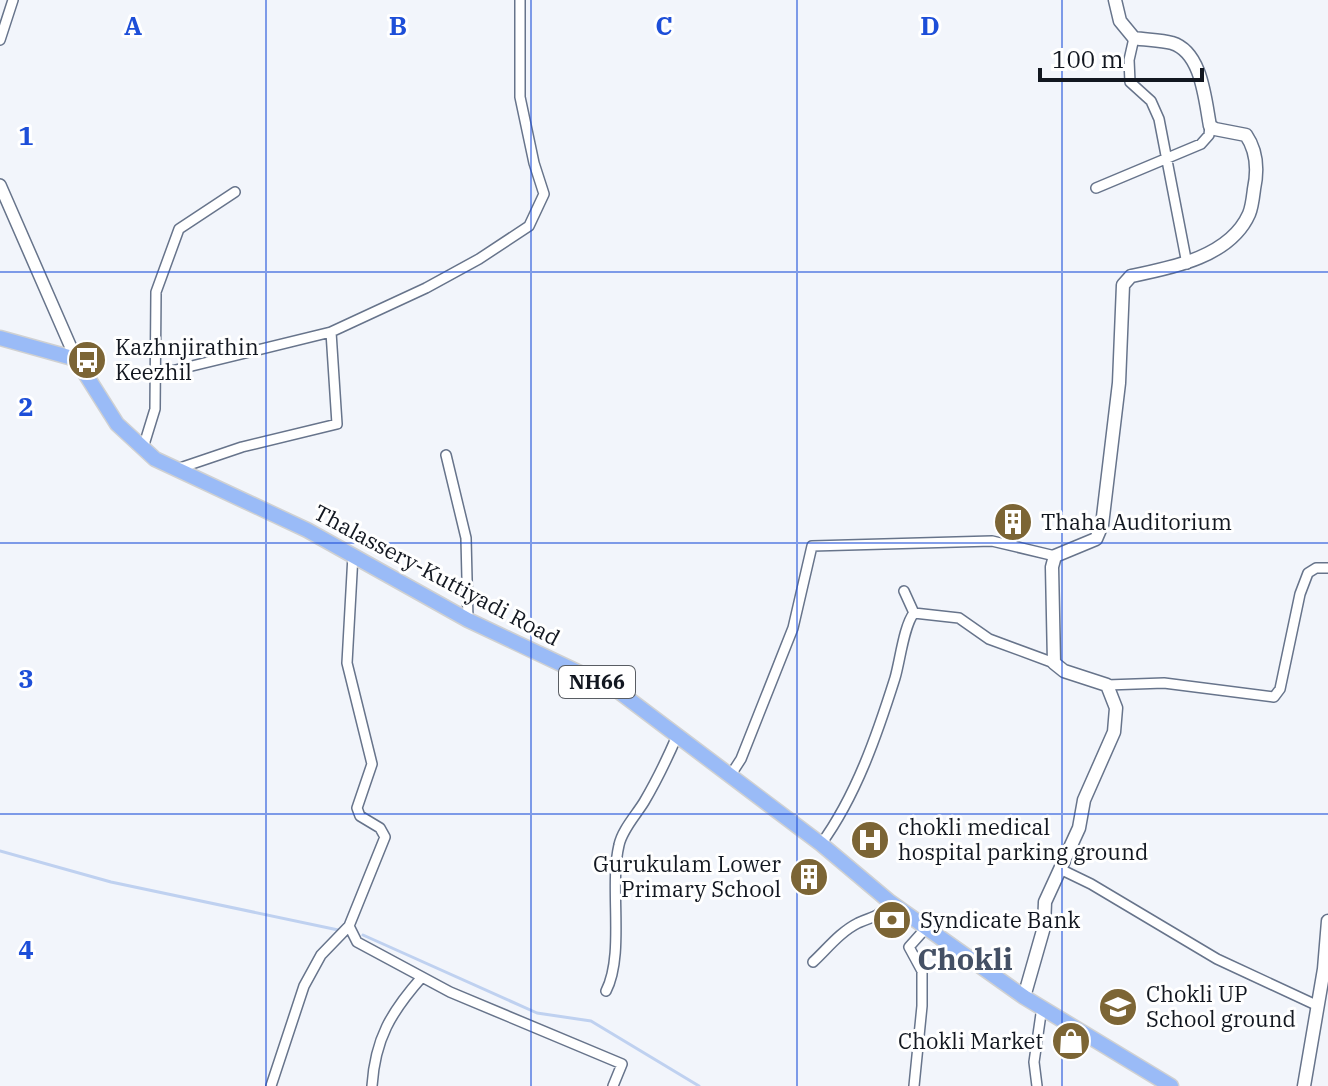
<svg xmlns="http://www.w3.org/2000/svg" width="1328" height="1086" viewBox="0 0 1328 1086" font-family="'IBM Plex Serif',serif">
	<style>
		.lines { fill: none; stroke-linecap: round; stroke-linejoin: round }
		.stream { stroke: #bfd1f0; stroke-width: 3 }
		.minor-casing { stroke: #67748b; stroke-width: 12 }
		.tertiary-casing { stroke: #67748b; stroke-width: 14 }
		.secondary-casing { stroke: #67748b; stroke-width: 15 }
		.primary-casing { stroke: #d0d1d2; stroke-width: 17 }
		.minor { stroke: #fff; stroke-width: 9 }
		.tertiary { stroke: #fff; stroke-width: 11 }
		.secondary { stroke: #fff; stroke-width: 12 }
		.primary { stroke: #9abbf7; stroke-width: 14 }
		.grid { fill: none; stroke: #1d4ed8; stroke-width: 2; stroke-opacity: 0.55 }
		.labels { text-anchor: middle; stroke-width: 6; stroke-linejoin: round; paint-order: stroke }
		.shield { fill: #fff; stroke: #595d63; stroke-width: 2 }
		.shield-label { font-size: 20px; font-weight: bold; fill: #121720 }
		.poi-label { font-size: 22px; fill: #121720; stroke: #fff; text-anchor: start }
		.street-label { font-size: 22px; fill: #121720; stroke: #fff }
		.district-label { font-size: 30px; font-weight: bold; fill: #445065; stroke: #fff }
		.grid-label { font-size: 26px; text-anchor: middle; font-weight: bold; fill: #1d4ed8; stroke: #fff; stroke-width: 6; stroke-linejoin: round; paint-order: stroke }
	</style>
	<rect width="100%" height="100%" fill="#f2f5fb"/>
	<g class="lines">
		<path class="stream" d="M0,851L111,882L343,931
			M363,935L537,1013L591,1021L699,1086"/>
		<g class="minor-casing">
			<path id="minor" d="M1134,38L1129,60L1130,82L1151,101L1159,119L1187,264
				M0,40L13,0
				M1096,188L1201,144L1209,135L1210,126
				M155,375L331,332L426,288L479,259L529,226L544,194L534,163L520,97V0
				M143,448L155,409L156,292L179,229L235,192
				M446,455L466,538L468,620
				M177,469L242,447L337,424L331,332
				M904,591L914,613
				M1107,685L1164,683L1274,697L1280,689L1300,594L1308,573L1316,568H1328
				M730,776L741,759L793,628L812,546L992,541L1055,556
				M821,844C856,796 877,735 895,678C900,661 904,625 914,613L959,618L989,639L1054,663
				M1060,869L1091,884L1217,959L1316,1005
				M349,926L385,837L380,828L360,816L357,808L372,764L347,663L353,555
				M813,962C827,949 840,932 858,923C876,915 876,919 890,902
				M606,991C625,954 609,887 619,845C622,830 636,815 644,802C657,780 667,759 677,736
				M271,1086L304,986L321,955L349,926L357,942L450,992L622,1064L613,1086
				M372,1086C375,1039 391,1012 422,977
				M914,1086L922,1006V971L909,947L926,928
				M1037,1086L1034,1062L1042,1007"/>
		</g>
		<g class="tertiary-casing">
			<path id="tertiary" d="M0,185L76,359"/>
		</g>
		<g class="secondary-casing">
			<path id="secondary" d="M1024,997L1044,927L1045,902L1079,828L1084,800L1114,732L1116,708L1107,685L1064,671L1054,663L1052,567L1055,556L1096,539L1102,525L1119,383L1123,285L1131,276C1171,268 1230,257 1249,214C1252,207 1253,197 1254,189C1258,170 1257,151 1246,135L1215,129L1210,126C1205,100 1202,52 1172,43C1160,40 1146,40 1134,38L1120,21L1115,0
				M1304,1086L1324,969L1328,921"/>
		</g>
		<g class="primary-casing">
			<path id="primary" d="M0,338L76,359L117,424L155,459L307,530L468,620L618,691L821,844L890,902L1024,997L1171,1086"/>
		</g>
		<use href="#minor" class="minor"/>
		<use href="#tertiary" class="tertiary"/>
		<use href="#secondary" class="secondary"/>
		<use href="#primary" class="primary"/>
	</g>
	<path class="grid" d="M266,0V1086M531,0V1086M797,0V1086M1062,0V1086M0,272H1328M0,543H1328M0,814H1328"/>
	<defs>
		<g id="bus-disc" transform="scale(2)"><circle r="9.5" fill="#7c6535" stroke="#fff"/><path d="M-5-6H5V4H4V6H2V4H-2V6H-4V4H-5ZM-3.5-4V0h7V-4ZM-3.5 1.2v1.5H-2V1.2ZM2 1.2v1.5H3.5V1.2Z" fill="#fff"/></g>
		<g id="building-disc" transform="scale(2)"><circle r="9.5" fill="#7c6535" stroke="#fff"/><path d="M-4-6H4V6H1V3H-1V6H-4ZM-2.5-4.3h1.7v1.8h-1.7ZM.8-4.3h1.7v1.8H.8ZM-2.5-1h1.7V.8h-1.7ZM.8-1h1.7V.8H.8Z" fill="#fff"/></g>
		<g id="hospital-disc" transform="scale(2)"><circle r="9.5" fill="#7c6535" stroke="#fff"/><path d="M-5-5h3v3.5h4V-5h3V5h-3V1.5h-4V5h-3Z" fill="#fff"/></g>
		<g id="bank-disc" transform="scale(2)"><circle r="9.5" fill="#7c6535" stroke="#fff"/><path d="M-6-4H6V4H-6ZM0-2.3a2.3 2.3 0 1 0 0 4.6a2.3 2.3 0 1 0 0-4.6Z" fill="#fff"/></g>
		<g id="school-disc" transform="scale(2)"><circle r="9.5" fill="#7c6535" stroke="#fff"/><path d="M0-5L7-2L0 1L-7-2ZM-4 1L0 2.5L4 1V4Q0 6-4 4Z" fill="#fff"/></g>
		<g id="shop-disc" transform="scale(2)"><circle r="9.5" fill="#7c6535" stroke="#fff"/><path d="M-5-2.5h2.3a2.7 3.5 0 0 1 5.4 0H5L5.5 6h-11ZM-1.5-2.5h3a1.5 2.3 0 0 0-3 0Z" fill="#fff"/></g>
	</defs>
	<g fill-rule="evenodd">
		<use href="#bus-disc" x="87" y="360"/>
		<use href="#building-disc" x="1013" y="522"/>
		<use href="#hospital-disc" x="870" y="840"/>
		<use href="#building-disc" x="809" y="877"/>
		<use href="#bank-disc" x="892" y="920"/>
		<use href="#school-disc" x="1118" y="1007"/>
		<use href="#shop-disc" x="1071" y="1041"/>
	</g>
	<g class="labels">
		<rect class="shield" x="559" y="666" width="76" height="32" rx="6"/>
		<g class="shield-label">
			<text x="597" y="689">NH66</text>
		</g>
		<g class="poi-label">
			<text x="115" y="355">Kazhnjirathin<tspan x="115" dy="25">Keezhil</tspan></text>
			<text x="1041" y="530">Thaha Auditorium</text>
			<text x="898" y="835">chokli medical<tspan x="898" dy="25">hospital parking ground</tspan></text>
			<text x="781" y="872" text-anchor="end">Gurukulam Lower<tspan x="781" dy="25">Primary School</tspan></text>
			<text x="920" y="928">Syndicate Bank</text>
			<text x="1146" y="1002">Chokli UP<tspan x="1146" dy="25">School ground</tspan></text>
			<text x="1043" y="1049" text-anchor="end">Chokli Market</text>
		</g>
		<g class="street-label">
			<text transform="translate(437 575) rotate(28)" y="8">Thalassery-Kuttiyadi Road</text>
		</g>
		<g class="district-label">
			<text x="965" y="970">Chokli</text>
		</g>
	</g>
	<g class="grid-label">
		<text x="133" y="35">A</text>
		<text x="398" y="35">B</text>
		<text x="664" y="35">C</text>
		<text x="930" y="35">D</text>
		<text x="26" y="145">1</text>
		<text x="26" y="416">2</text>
		<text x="26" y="688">3</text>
		<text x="26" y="959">4</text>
	</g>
	<path d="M1040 68v12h162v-12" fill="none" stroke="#121720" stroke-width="4"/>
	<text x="1052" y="68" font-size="24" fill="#121720" stroke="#ffffff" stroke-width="6" paint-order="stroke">100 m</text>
</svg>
